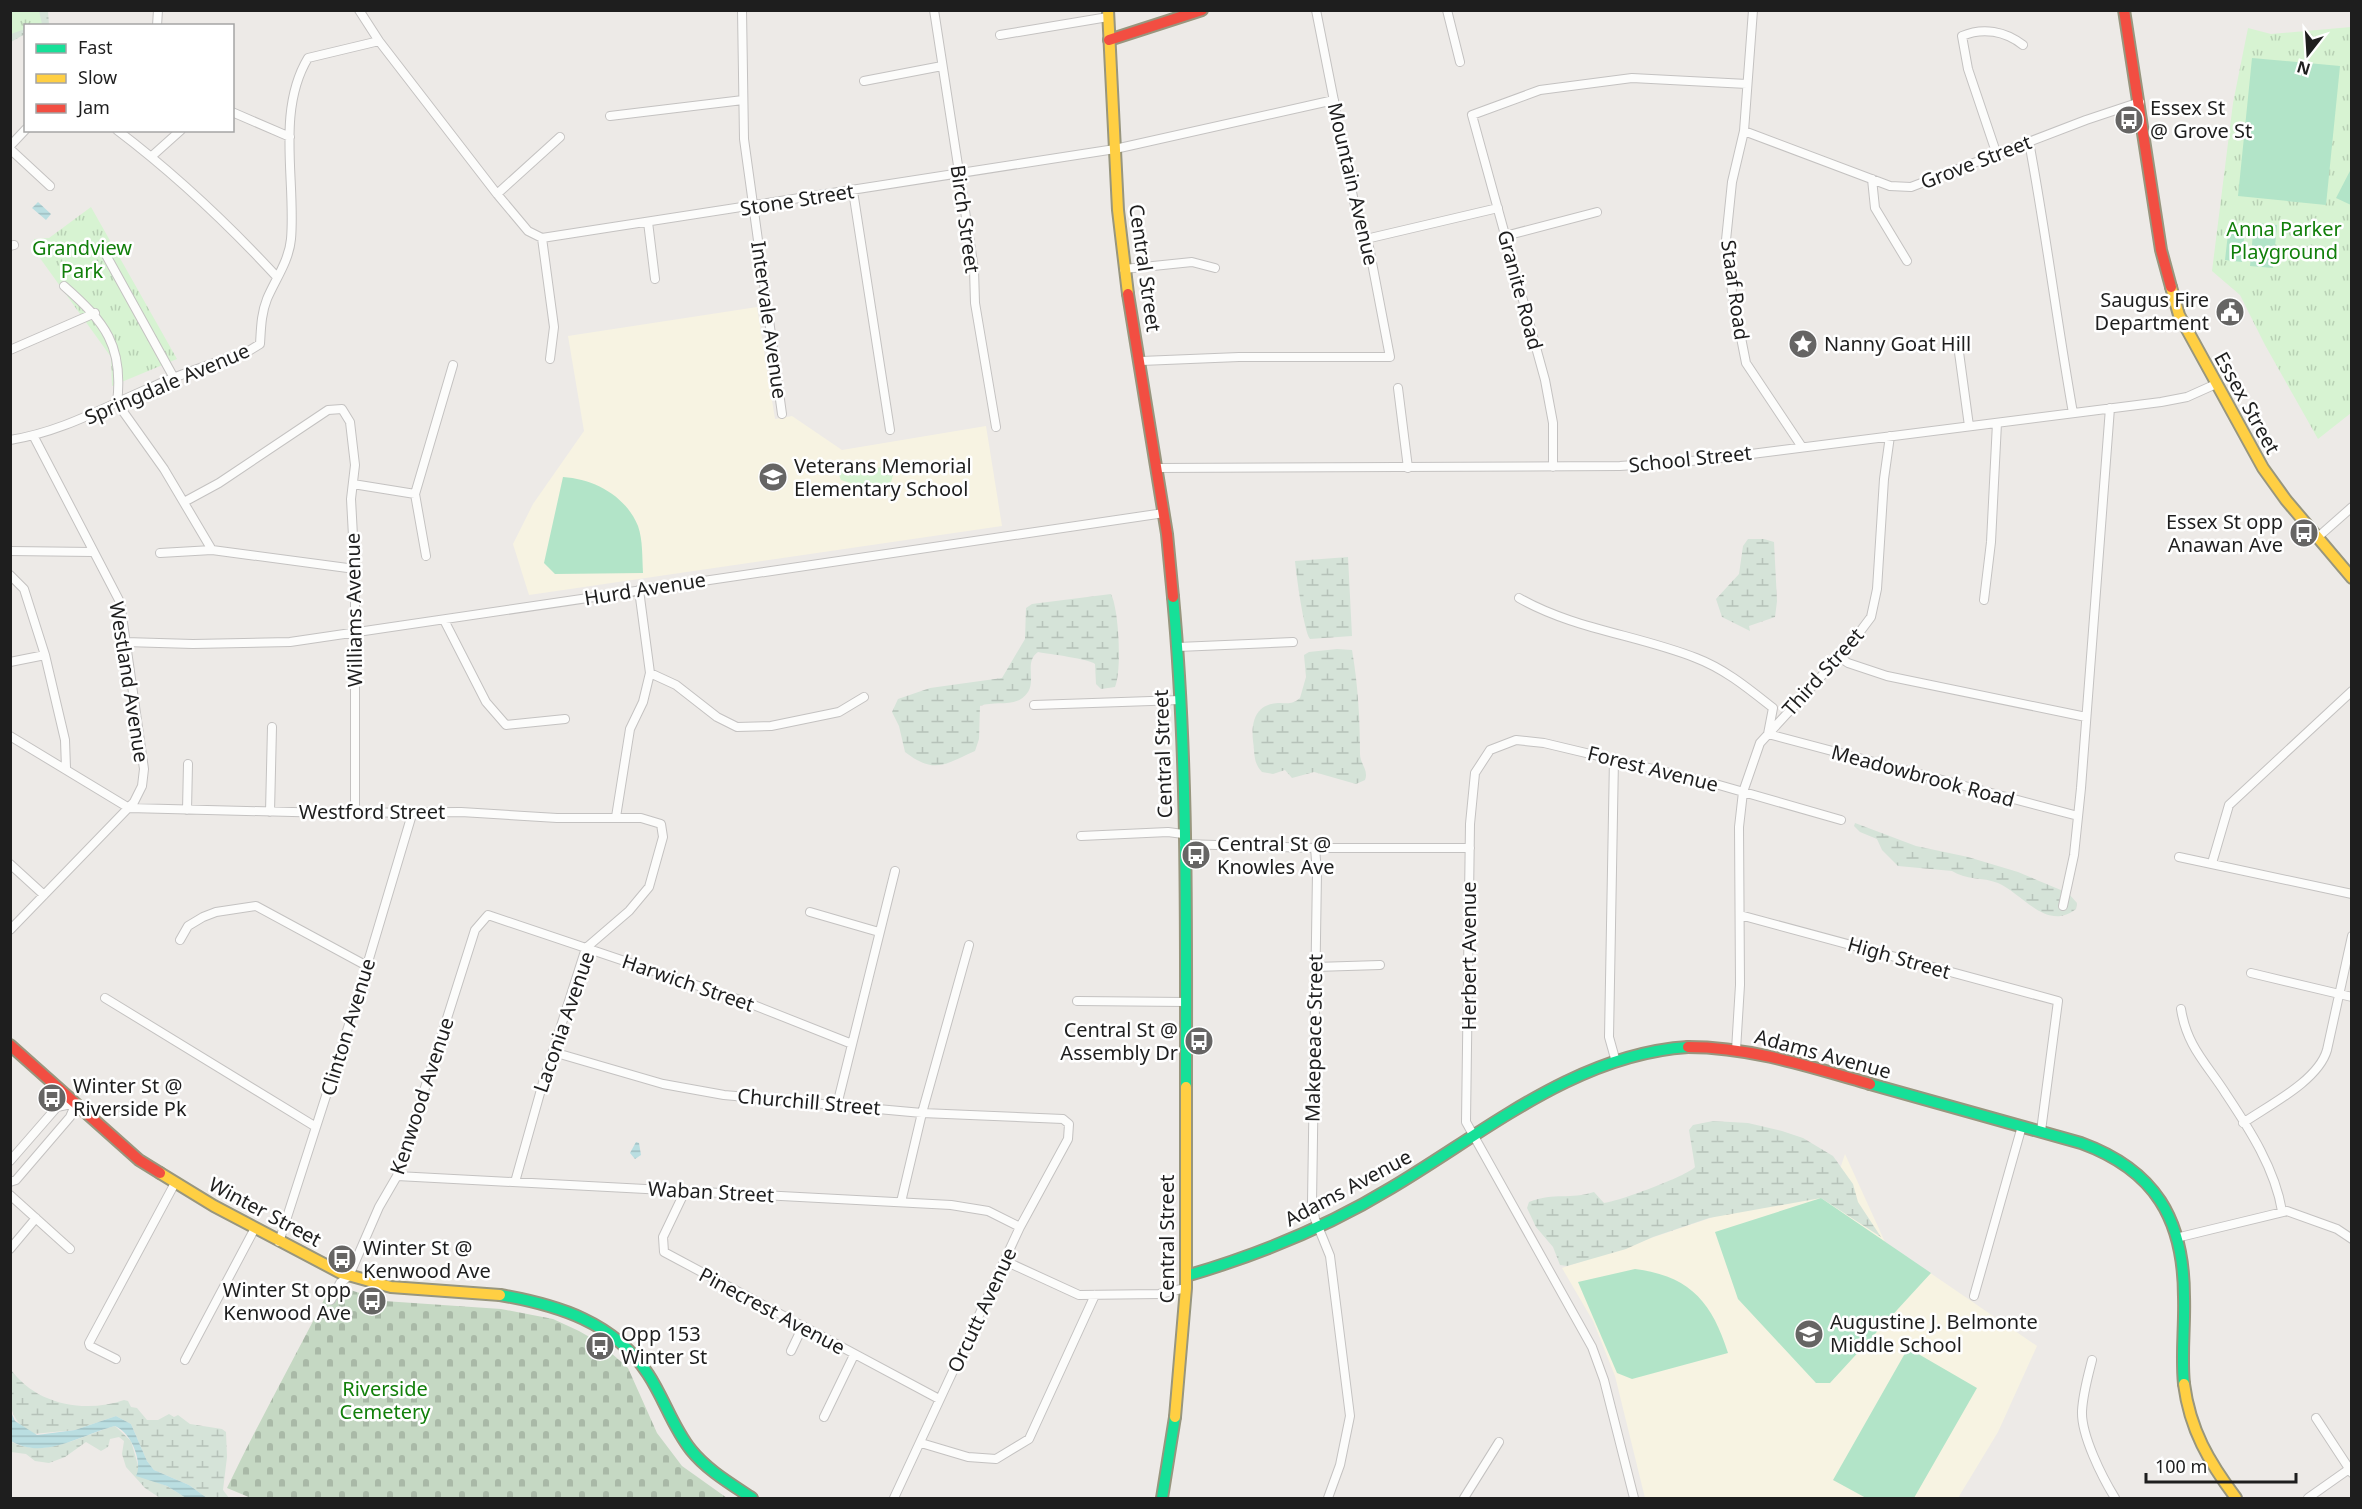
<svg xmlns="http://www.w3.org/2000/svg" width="2362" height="1509" viewBox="0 0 2362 1509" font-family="'Noto Sans',sans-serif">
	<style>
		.education { fill: #f7f3e2 }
		.wetland { fill: url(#wetland-marsh) }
		.cemetery { fill: url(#cemetery-stones) }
		.park { fill: url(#park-tufts) }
		.pitch { fill: #b2e4c8 }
		.water { fill: url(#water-rules) }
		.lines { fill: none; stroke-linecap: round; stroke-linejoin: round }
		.street-casing { stroke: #c4c2c1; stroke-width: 10 }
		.fast-casing { stroke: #98967e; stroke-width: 14 }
		.slow-casing { stroke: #98967e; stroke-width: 14 }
		.jam-casing { stroke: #98967e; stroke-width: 14 }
		.street { stroke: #fcfcfb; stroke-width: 8 }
		.fast { stroke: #16e098; stroke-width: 10 }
		.slow { stroke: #ffcf43; stroke-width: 10 }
		.jam { stroke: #f24e42; stroke-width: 10 }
		.labels { text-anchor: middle; stroke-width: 5; stroke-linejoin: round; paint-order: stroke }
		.poi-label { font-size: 20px; fill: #1e1e1e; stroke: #fff; text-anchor: start }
		.street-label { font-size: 20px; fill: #1e1e1e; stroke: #fff }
		.park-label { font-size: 20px; fill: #117f0a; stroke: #fff }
	</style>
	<defs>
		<pattern id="wetland-marsh" width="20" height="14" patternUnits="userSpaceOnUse" patternTransform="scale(1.5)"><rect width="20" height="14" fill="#d5e3d8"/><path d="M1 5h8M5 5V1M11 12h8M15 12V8" fill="none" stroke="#b6c2b9"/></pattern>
		<pattern id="cemetery-stones" width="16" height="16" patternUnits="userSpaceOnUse" patternTransform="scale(1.5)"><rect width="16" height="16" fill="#c5d8c3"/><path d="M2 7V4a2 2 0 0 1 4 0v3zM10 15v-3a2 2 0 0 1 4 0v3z" fill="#a9b9a7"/></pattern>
		<pattern id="park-tufts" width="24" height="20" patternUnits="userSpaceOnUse" patternTransform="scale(1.5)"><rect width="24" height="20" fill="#d7f3d2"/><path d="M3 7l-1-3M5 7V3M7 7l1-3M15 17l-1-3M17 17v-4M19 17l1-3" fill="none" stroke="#b8d0b4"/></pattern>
		<pattern id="water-rules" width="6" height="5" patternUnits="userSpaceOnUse" patternTransform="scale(1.5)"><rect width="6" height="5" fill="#badee1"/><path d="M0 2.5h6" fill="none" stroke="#9fbec1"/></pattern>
	</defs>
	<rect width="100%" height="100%" fill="#edeae7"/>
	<path class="education" d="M757,307L775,419L792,416L842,450L986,426L1002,526L529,595L513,544L533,504L584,431L568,336Z
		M1845,1154L1885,1242L2037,1346L1998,1432L1958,1498H1645L1615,1376L1593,1321L1562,1268L1838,1175Z"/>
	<path class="wetland" d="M11,11H48L49,25L26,26L25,34L11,42Z
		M1748,539H1764L1774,542L1777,601L1775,617L1749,626L1750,631L1722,617L1716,599L1739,574L1743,546Z
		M1348,557L1352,636L1310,639C1304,632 1296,573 1295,561Z
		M1111,594C1119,610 1122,670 1115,687L1101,689L1096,684L1095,664C1090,659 1049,654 1038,652C1024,662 1036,679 1028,692C1017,709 996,700 980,706L979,739L975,751C945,764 935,775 905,752L899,726L892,712L898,699L930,688L1002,678L1025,639L1026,608L1032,604Z
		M1337,649L1352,650C1358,685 1360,719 1360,754C1360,764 1369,770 1365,780L1356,784L1314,772L1292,778L1285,770L1273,774L1262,772C1253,763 1255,753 1253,741C1251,723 1255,704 1278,703C1287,703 1292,705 1300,698L1306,677L1304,655L1309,652Z
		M1855,823L1916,846L1968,857L2018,872L2068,893L2077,903L2076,909C2047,932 2023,894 1998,883C1983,877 1965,880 1952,871L1898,866L1882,850L1877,839L1860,832L1854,826Z
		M1713,1121L1748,1123L1782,1131L1803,1138L1833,1156L1853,1184L1858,1202L1881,1237L1821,1198L1709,1218L1653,1237L1626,1249L1567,1266L1560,1265L1553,1247L1536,1227L1527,1208L1529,1202C1555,1192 1570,1200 1594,1192L1604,1203C1617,1202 1687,1176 1695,1167L1689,1130L1693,1125Z
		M10,1368C34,1404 84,1414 124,1400L128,1401L131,1407L137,1408L147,1420H158L169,1414L174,1417L178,1415L190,1424L222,1429L226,1432L227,1457L223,1490L229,1498H207L189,1485L154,1470L147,1461L131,1424L116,1416L75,1430L33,1434C4,1417 11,1397 10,1368Z
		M115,1426L131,1441L141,1476L167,1486L186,1498H160L145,1488L126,1467L122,1454L124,1441L119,1437L110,1439L108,1447L101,1451L86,1442L65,1457L49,1463L35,1461L26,1454L11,1452L10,1441C43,1460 82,1435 115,1426Z"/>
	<path class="cemetery" d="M332,1284L384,1301L501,1309L553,1319L579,1331L600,1343L628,1368L657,1433L682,1466L727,1498H251L227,1488C260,1419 298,1352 332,1284Z"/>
	<path class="park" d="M11,10L39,11L42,24L26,26L25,29L11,34Z
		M2351,27V413L2318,439L2265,345L2240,295L2212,271L2233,103L2248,28L2271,34Z
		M91,207L177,359L112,386L111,357L37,254L34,239L49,238Z
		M842,462L860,464L869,469L889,466L893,475L890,486L873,488L866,483L857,485L841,480L837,470Z"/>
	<path class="pitch" d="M2252,58L2340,66L2326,205L2238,196Z
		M2351,169V205L2336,198Z
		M2254,223L2277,225L2273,268L2250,266Z
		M2229,225L2245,226L2242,262L2225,260Z
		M563,477C594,479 626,496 638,526C643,540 642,558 643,573L555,574L544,563Z
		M1821,1198L1931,1273L1830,1383H1816L1738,1299L1715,1232Z
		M1635,1269C1690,1276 1712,1302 1728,1353L1632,1379L1617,1373L1578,1282Z
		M1908,1348L1977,1388L1914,1498H1866L1833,1480Z"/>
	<path class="water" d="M38,202L51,214L46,220L32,208Z
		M636,1142L639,1143L641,1155L635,1159L630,1153Z
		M10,1410L15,1421L37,1435L75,1430L116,1416L131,1424L147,1461L154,1470L189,1485L207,1498H186L167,1486L136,1476C143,1463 132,1433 115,1426C82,1434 44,1461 11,1441Z"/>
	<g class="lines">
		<g class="street-casing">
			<path id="street" d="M359,10L379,41L497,194L528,231L542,238L1115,149L1334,100
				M742,10L744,139L782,414
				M934,10L974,269L975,303L996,427
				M1447,10L1460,62
				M1753,10L1744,131L1732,182L1726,240L1732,292L1746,363L1802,447
				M157,26L158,10
				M1000,35L1108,17
				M864,81L942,66
				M232,112L290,137
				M610,116L743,100
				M117,130C175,174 228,224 277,277
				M1744,131L1890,186L1911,187L2086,120L2140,102
				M2029,142C2046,232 2057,323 2073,413
				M10,146L26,129
				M10,149L50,186
				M1997,155L1968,69L1962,36C1983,27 2005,31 2023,45
				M152,156L181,130
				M1872,179L1875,208L1907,261
				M853,191L890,430
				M497,194L560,137
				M648,222L655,279
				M1505,236L1597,212
				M542,238L554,327L550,359
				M1366,239L1498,208
				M10,246L14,245
				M101,246L174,378
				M1124,269L1192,262L1215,268
				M64,286C105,322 124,346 117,403L164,469L212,550
				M1958,345L1969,426
				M10,350L95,313
				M1141,361L1239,357H1390L1369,247L1354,202L1316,10
				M1398,388L1408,468
				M10,440C62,432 104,407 152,387C182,373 215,363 247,352L260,344C261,329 261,314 267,299C275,280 289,261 291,239C296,181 276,111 308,58L379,41
				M1553,467V423L1545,380L1472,115L1540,90L1632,78L1747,84
				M1157,468L1620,466L1704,460L2161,402L2187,397L2216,384
				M353,484L415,494
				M184,502L219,483L328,410L342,409L350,422L355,465L351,499L355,573V813
				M2318,537L2352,507
				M10,551L93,552
				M160,553L212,550L355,569
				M426,556L415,494L453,365
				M10,575L24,589L45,655L65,740L66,768
				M1519,598C1573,629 1638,635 1696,658C1725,669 1749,689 1773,708L1768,734L2078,816
				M1984,600L1991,542L1997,423
				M444,620L486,702L506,725L565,719
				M125,642L193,644L290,642L1164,513
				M1178,647L1293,642
				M1838,656L1848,663L1887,676L2086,717
				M10,662L45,655
				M650,673L676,685L717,717L737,727L771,726L839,712L864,697
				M1034,705L1180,700
				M10,736L129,808L331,813L461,812L557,818H641L661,824L663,837L649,887L629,911L586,948L544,1079L515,1182
				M1614,758L1609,1037L1616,1062
				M187,810L188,764
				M270,812L272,727
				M616,817L630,729L643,702L650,673L639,590
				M1081,836L1168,832L1183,834
				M1184,844L1315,848H1470
				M1315,848L1317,872L1312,1203L1315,1219L1330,1256L1350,1416L1340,1465L1328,1498
				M2179,857L2352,894
				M2212,863L2229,805L2352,691
				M10,864L44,895
				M2063,906L2074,855L2081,788L2110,408
				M810,912L879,932
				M1740,915L2058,1001L2041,1131
				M10,930L134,802L142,786L144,769L120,602L34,437
				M180,940L188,926L203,917L216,912L256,906L367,966
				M1315,967L1380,965
				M2251,973L2352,997
				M105,998L316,1127
				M1077,1001L1186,1002
				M2181,1009C2187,1047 2207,1064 2226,1094C2250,1130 2275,1169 2282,1211
				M1736,1050L1740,985L1739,827L1743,792L1760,743L1850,645L1871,617L1877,589L1884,479L1890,436
				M553,1052L663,1084L724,1095L922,1113L1063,1119L1069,1124L1068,1139L1020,1227L894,1498
				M837,1105L895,871
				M2243,1123C2269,1105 2318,1081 2327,1050L2352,936
				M10,1161L57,1107L76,1103
				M397,1176L951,1205L988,1211L1020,1227
				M10,1182L16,1180L70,1117L76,1103
				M685,1191L663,1237L664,1252L939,1399
				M10,1195L70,1249
				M901,1202L922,1113L969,945
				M2180,1237L2287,1211L2337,1229L2352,1239
				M279,1242L354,1009L413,811
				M10,1249L36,1218
				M1005,1261L1079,1295L1159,1294L1186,1288
				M1974,1296L2022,1126
				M331,1300L340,1283L349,1276L379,1207L397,1176L475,930L488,915L746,1002L852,1044
				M791,1351L802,1328
				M116,1359L90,1346L89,1343L175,1183
				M185,1360L255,1228
				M2092,1360C2088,1376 2083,1393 2082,1411C2081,1435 2102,1477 2115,1498
				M824,1417L854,1355
				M2316,1418L2352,1473
				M921,1443L968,1457L996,1459L1029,1439L1095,1295
				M1464,1498L1499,1442
				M1634,1498L1604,1380L1592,1347L1466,1122L1470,824L1475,773L1490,750L1516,740L1544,743L1712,783L1841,820
				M2308,1498L2352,1467"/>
		</g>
		<g class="fast-casing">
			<path id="fast" d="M1173,597C1188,759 1186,924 1186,1087
				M1870,1084L2081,1143C2155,1170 2184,1219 2184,1297C2185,1326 2181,1355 2184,1384
				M1186,1276C1258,1255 1327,1227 1391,1188C1484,1133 1576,1054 1688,1047
				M500,1295C558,1305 614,1322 648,1374C664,1398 673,1428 691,1450C707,1470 731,1484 752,1498
				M1162,1498L1175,1417"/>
		</g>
		<g class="slow-casing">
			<path id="slow" d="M1108,10L1118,210L1128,294
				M2171,287L2179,315L2263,468L2286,500L2352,578
				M160,1173L214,1206L341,1273L391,1287L500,1295
				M2184,1384C2190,1430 2209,1462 2236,1498
				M1175,1417L1186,1288V1087"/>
		</g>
		<g class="jam-casing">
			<path id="jam" d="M2124,10L2161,250L2171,287
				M1109,40L1202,10
				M1128,294L1167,534L1173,597
				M10,1045L139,1160L160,1173
				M1688,1047C1751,1047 1811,1067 1870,1084"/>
		</g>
		<use href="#street" class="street"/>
		<use href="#fast" class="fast"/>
		<use href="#slow" class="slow"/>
		<use href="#jam" class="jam"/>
	</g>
	<defs>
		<g id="bus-disc" transform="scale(1.5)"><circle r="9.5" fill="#666564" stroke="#fff"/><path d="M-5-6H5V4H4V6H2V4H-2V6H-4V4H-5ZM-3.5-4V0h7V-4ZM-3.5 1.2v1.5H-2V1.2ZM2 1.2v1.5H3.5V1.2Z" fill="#fff"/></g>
		<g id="civic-disc" transform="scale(1.5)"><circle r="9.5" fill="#666564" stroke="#fff"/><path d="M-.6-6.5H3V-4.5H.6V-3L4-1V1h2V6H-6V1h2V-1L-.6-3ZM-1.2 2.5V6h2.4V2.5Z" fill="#fff"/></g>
		<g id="sight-disc" transform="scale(1.5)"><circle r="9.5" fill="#666564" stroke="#fff"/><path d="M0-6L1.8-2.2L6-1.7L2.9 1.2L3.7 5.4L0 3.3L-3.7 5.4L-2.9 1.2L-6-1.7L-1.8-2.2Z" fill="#fff"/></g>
		<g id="school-disc" transform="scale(1.5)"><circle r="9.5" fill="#666564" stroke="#fff"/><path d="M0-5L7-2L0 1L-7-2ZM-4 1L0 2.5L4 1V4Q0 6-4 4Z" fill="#fff"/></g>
	</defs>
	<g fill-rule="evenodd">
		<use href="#bus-disc" x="2129" y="120"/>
		<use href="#civic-disc" x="2230" y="312"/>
		<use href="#sight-disc" x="1803" y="344"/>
		<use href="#school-disc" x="773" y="477"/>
		<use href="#bus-disc" x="2304" y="533"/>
		<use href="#bus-disc" x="1196" y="855"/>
		<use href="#bus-disc" x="1199" y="1041"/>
		<use href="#bus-disc" x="52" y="1098"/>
		<use href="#bus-disc" x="342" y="1259"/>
		<use href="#bus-disc" x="372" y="1301"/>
		<use href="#school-disc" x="1809" y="1334"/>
		<use href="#bus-disc" x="600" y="1346"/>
	</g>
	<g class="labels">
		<g class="poi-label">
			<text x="2150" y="115">Essex St<tspan x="2150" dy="23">@ Grove St</tspan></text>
			<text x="2209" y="307" text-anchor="end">Saugus Fire<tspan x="2209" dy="23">Department</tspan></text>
			<text x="1824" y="351">Nanny Goat Hill</text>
			<text x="794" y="473">Veterans Memorial<tspan x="794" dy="23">Elementary School</tspan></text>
			<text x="2283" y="529" text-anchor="end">Essex St opp<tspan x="2283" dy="23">Anawan Ave</tspan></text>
			<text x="1217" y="851">Central St @<tspan x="1217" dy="23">Knowles Ave</tspan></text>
			<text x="1178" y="1037" text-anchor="end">Central St @<tspan x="1178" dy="23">Assembly Dr</tspan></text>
			<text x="73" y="1093">Winter St @<tspan x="73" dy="23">Riverside Pk</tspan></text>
			<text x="363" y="1255">Winter St @<tspan x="363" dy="23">Kenwood Ave</tspan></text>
			<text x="351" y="1297" text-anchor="end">Winter St opp<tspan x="351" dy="23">Kenwood Ave</tspan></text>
			<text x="1830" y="1329">Augustine J. Belmonte<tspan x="1830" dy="23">Middle School</tspan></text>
			<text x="621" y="1341">Opp 153<tspan x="621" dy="23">Winter St</tspan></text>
		</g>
		<g class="street-label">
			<text transform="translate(1976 162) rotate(-21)" y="7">Grove Street</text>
			<text transform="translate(1353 184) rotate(77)" y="7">Mountain Avenue</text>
			<text transform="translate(797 200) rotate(-9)" y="7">Stone Street</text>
			<text transform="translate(965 219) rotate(82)" y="7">Birch Street</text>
			<text transform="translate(1145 268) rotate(82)" y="7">Central Street</text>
			<text transform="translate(1520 290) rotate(75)" y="7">Granite Road</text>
			<text transform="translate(1735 290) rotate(82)" y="7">Staaf Road</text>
			<text transform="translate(769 320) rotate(82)" y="7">Intervale Avenue</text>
			<text transform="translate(167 384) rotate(-23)" y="7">Springdale Avenue</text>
			<text transform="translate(2247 403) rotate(61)" y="7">Essex Street</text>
			<text transform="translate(1690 459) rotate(-6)" y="7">School Street</text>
			<text transform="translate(645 589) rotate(-9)" y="7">Hurd Avenue</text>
			<text transform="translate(354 610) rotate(-91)" y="7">Williams Avenue</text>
			<text transform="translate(1823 672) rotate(-48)" y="7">Third Street</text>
			<text transform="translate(129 682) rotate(81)" y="7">Westland Avenue</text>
			<text transform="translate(1163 754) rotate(-92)" y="7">Central Street</text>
			<text transform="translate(1653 769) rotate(14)" y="7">Forest Avenue</text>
			<text transform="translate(1923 776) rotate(15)" y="7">Meadowbrook Road</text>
			<text x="372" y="819">Westford Street</text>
			<text transform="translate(1469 956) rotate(-90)" y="7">Herbert Avenue</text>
			<text transform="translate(1899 958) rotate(16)" y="7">High Street</text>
			<text transform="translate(688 983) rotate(19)" y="7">Harwich Street</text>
			<text transform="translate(564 1022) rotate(-71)" y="7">Laconia Avenue</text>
			<text transform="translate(348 1027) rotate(-73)" y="7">Clinton Avenue</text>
			<text transform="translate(1314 1038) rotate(-89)" y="7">Makepeace Street</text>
			<text transform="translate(1823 1054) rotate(15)" y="7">Adams Avenue</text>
			<text transform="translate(422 1096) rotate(-72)" y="7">Kenwood Avenue</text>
			<text transform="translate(809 1102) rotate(5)" y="7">Churchill Street</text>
			<text transform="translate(1348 1188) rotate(-28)" y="7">Adams Avenue</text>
			<text transform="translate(711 1192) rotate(3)" y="7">Waban Street</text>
			<text transform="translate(265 1212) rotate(28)" y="7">Winter Street</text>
			<text transform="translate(1167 1239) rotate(-90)" y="7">Central Street</text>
			<text transform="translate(982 1310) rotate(-65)" y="7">Orcutt Avenue</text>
			<text transform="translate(772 1311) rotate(28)" y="7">Pinecrest Avenue</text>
		</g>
		<g class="park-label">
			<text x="2284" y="236">Anna Parker<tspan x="2284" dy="23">Playground</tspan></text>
			<text x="82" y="255">Grandview<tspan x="82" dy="23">Park</tspan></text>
			<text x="385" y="1396">Riverside<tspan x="385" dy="23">Cemetery</tspan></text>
		</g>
	</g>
	<rect width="2362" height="1509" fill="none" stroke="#1e1e1e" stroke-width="24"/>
	<rect x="24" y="24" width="210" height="108" fill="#ffffff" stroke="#a5a5a5" stroke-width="1.5"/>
	<rect x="36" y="44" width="30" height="9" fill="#16e098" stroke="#a5a5a5" stroke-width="1.5"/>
	<text x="78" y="54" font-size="18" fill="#1e1e1e">Fast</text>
	<rect x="36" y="74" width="30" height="9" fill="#ffcf43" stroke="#a5a5a5" stroke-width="1.5"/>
	<text x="78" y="84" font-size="18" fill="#1e1e1e">Slow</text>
	<rect x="36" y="104" width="30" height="9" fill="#f24e42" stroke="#a5a5a5" stroke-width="1.5"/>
	<text x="78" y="114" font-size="18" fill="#1e1e1e">Jam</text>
	<g transform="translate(2308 54) rotate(197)" stroke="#ffffff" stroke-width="4.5" paint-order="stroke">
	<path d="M0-4.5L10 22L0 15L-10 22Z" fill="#1e1e1e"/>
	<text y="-9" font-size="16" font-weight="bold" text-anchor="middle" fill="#1e1e1e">N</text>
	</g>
	<path d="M2146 1473v9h150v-9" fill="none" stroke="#1e1e1e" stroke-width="3"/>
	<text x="2155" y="1473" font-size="18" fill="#1e1e1e" stroke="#ffffff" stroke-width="4.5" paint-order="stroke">100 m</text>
</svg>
